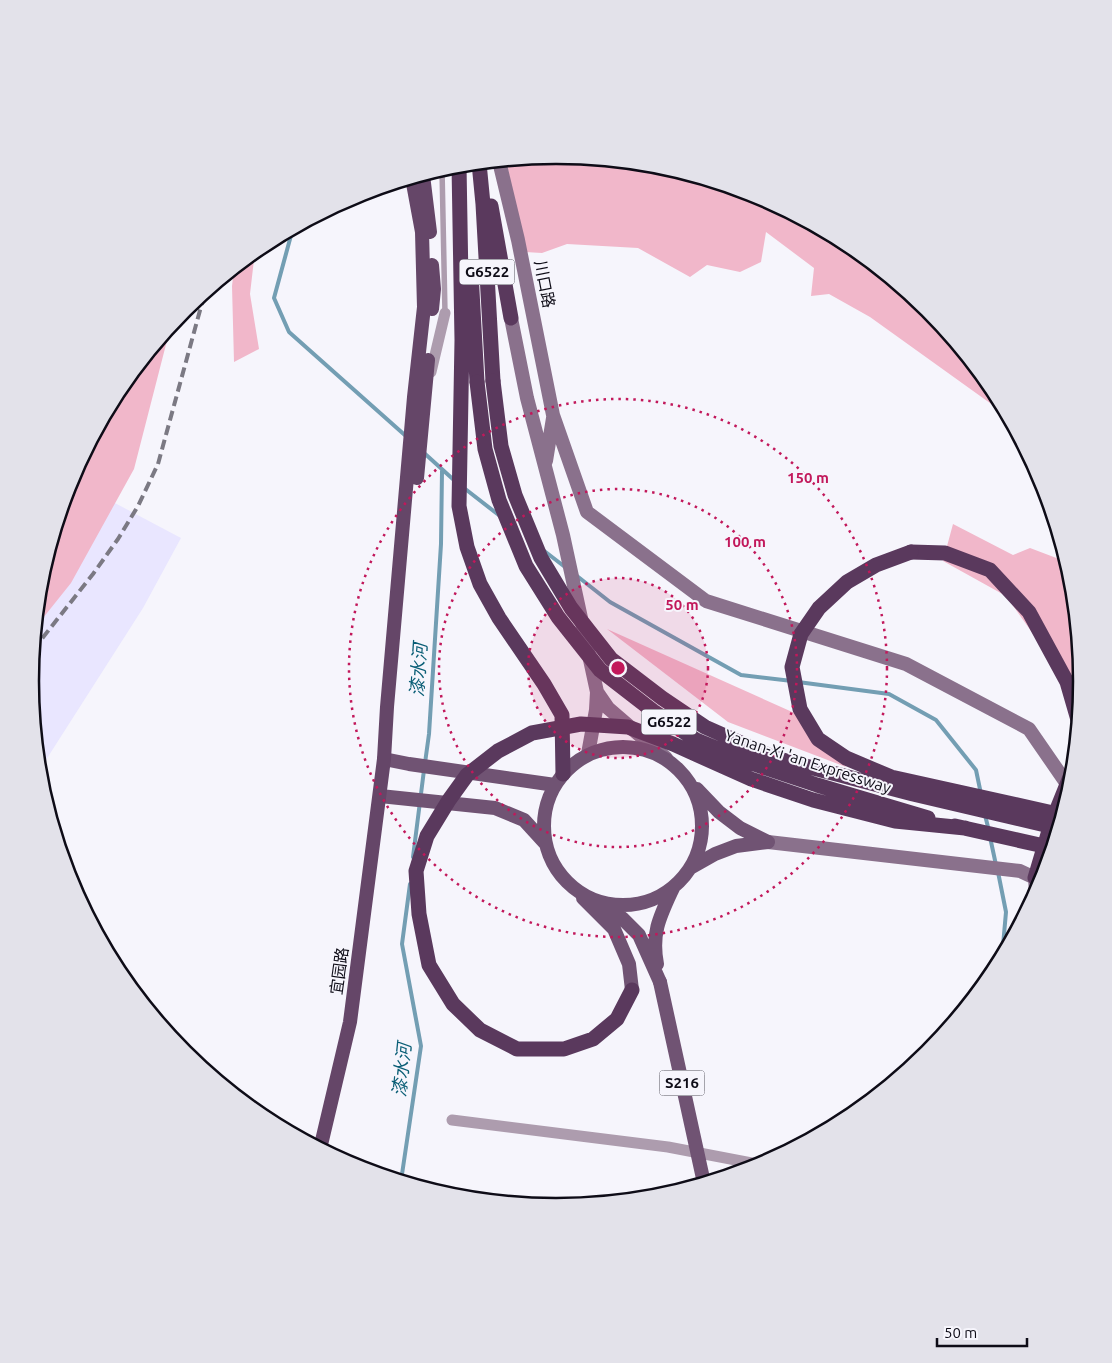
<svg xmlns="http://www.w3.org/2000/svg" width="1112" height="1363" viewBox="0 0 1112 1363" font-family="Ubuntu,'Noto Sans SC',sans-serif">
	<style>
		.built { fill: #e9e6ff }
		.green { fill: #f1b7ca }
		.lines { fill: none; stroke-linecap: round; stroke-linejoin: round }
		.stream { stroke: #739eb3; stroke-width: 4 }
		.service { stroke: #ad9cae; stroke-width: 5.5 }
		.minor { stroke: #ad9cae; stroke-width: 11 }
		.secondary { stroke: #8a718c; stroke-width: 14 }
		.primary { stroke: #705373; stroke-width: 14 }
		.trunk { stroke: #654668; stroke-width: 14 }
		.motorway { stroke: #5a395d; stroke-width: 15 }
		.rail { stroke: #7b7983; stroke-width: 4; stroke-dasharray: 10 5; stroke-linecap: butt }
		.primary-bridge { stroke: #705373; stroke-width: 14 }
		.motorway-bridge { stroke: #5a395d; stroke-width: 15 }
		.ring { fill: none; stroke: #c2185b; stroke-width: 2.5; stroke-dasharray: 2.5 5 }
		.labels { text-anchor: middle; stroke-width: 4; stroke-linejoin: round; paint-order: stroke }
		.shield { fill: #f6f5fc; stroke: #54525c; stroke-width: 1 }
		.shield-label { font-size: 15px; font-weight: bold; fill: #0e0c17 }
		.street-label { font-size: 16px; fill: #0e0c17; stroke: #f6f5fc }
		.water-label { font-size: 18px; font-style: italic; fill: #0a5e76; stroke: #f6f5fc }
		.rim { fill: none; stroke: #0e0c17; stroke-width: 2.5 }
		.centre { fill: #c2185b; stroke: #f6f5fc; stroke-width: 2.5 }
		.ring-label { font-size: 15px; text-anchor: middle; font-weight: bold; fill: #c2185b; stroke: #f6f5fc; stroke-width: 4; stroke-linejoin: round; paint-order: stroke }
	</style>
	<rect width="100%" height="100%" fill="#f6f5fc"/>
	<path class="built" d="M113,502L181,538L143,608L44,763L40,778L30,681L36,625Z"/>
	<path class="green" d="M556,156L652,165L666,175L675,171L758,196L848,244L928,310L994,390L1008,416L870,317L829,294L811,296L814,268L766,232L761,262L740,272L707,265L690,277L638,248L567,244L542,253L525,252L506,160Z
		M255,251L250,294L259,349L234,362L232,286L234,269Z
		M171,325L134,469L71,583L35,628L40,579L70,480L119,389Z
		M953,524L1013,555L1030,548L1059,559L1068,567L1072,579L1082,682L1078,719L1071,687L1006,596L943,561Z
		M607,629L799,715L846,767L728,722Z"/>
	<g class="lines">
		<path class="stream" d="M293,228L274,298L289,332L407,437
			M423,452L455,481
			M464,488L500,516
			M543,550L565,567
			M577,576L610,602L741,675L792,681
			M798,682L889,694L936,720L976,770L981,794
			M425,763L429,734L441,544L442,471
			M985,815L989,831
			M990,837L996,865
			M413,857L424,770
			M998,872L1006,912L1002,957
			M401,1181L421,1046L402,944L410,884"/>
		<path class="service" d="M442,169L445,313"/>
		<path class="minor" d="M431,372L445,313
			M452,1120L668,1147L762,1165"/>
		<path class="secondary" d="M499,161L518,240L553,415L587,512L706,601L906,664L1029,729L1067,784
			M511,318L527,398L563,535L597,692L596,710L588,754
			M546,461L553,418
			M597,692L608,708L666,758
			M768,842L1020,871L1035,878L1036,894"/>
		<path class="primary" d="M544 826a79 79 0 1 1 158 0a79 79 0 1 1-158 0Z
			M384,759L409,764L555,785
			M697,789L719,812L740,828L768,842
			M380,796L495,808L524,820L545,843
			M692,867L715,854L736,846L768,842
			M583,898L614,929L629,964L632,990
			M603,905L622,918L639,935L660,982
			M657,964C651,933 660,916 673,888"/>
		<path class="trunk" d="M423,175L430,232
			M432,309L434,289L432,265
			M417,478L428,360
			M320,1149L350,1022L384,759L387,707L414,397L424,307L422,232L412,178"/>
		<path class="motorway" d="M479,163L483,204L493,381
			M459,165L462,340L459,506L467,547L480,584L499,618L544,684L562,715L563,774
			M491,206L511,318
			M471,273L477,382
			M911,552L945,553L990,570L1029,612L1067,682L1078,720
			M1035,878L1051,824L1074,767"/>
		<path class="rail" d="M33,650L93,574L118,539L138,506L158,464L205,292"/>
		<path class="primary-bridge" d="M660,982L704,1183"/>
		<path class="motorway-bridge" d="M493,381L501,446L515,495L541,558L571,608L611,659L662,698L705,727L775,758L913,794L1058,828
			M477,382L485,449L499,500L526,566L558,617L600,670L653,711L696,740L754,764L817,785L928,818
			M911,552L876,565L847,582L819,608L801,634L792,667L800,709L818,739L846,758L891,777L1062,815
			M955,826L1053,848
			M632,990L617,1019L593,1039L564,1049H517L480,1030L453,1004L429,965L419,914L416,871L427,836L449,800L467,775L498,751L532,733L581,724L628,727L673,744L751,779L813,800L895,821L965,828"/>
	</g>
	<circle cx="618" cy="668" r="90" fill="#c2185b" fill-opacity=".12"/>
	<g class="ring">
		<circle cx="618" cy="668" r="90"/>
		<circle cx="618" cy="668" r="179"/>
		<circle cx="618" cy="668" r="269"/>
	</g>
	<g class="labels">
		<g class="shield">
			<rect x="459.5" y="259.5" width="55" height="25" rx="4"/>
			<rect x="641.5" y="709.5" width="55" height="25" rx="4"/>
			<rect x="659.5" y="1070.5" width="45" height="25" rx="4"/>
		</g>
		<g class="shield-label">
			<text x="487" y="277">G6522</text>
			<text x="669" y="727">G6522</text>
			<text x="682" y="1088">S216</text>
		</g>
		<g class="street-label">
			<text transform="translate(545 284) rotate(79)" y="6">川口路</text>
			<text transform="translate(808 761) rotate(18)" y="6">Yanan-Xi 'an Expressway</text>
			<text transform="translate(339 971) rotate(-82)" y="6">宜园路</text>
		</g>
		<g class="water-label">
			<text transform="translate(419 670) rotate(-86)" y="6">漆水河</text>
			<text transform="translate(402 1070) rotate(-84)" y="6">漆水河</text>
		</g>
	</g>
	<path d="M0 0H1112V1363H0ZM39 681a517 517 0 1 1 1034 0a517 517 0 1 1-1034 0Z" fill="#e3e2ea" fill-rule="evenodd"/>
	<path class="rim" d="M39 681a517 517 0 1 1 1034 0a517 517 0 1 1-1034 0Z"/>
	<circle cx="618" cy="668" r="8" class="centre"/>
	<g class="ring-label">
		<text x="808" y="483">150 m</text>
		<text x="745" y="547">100 m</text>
		<text x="682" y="610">50 m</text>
	</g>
	<path d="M937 1338v8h90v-8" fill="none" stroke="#0e0c17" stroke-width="2.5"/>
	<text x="944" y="1338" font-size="15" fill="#0e0c17" stroke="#f6f5fc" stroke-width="4" paint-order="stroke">50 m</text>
</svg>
